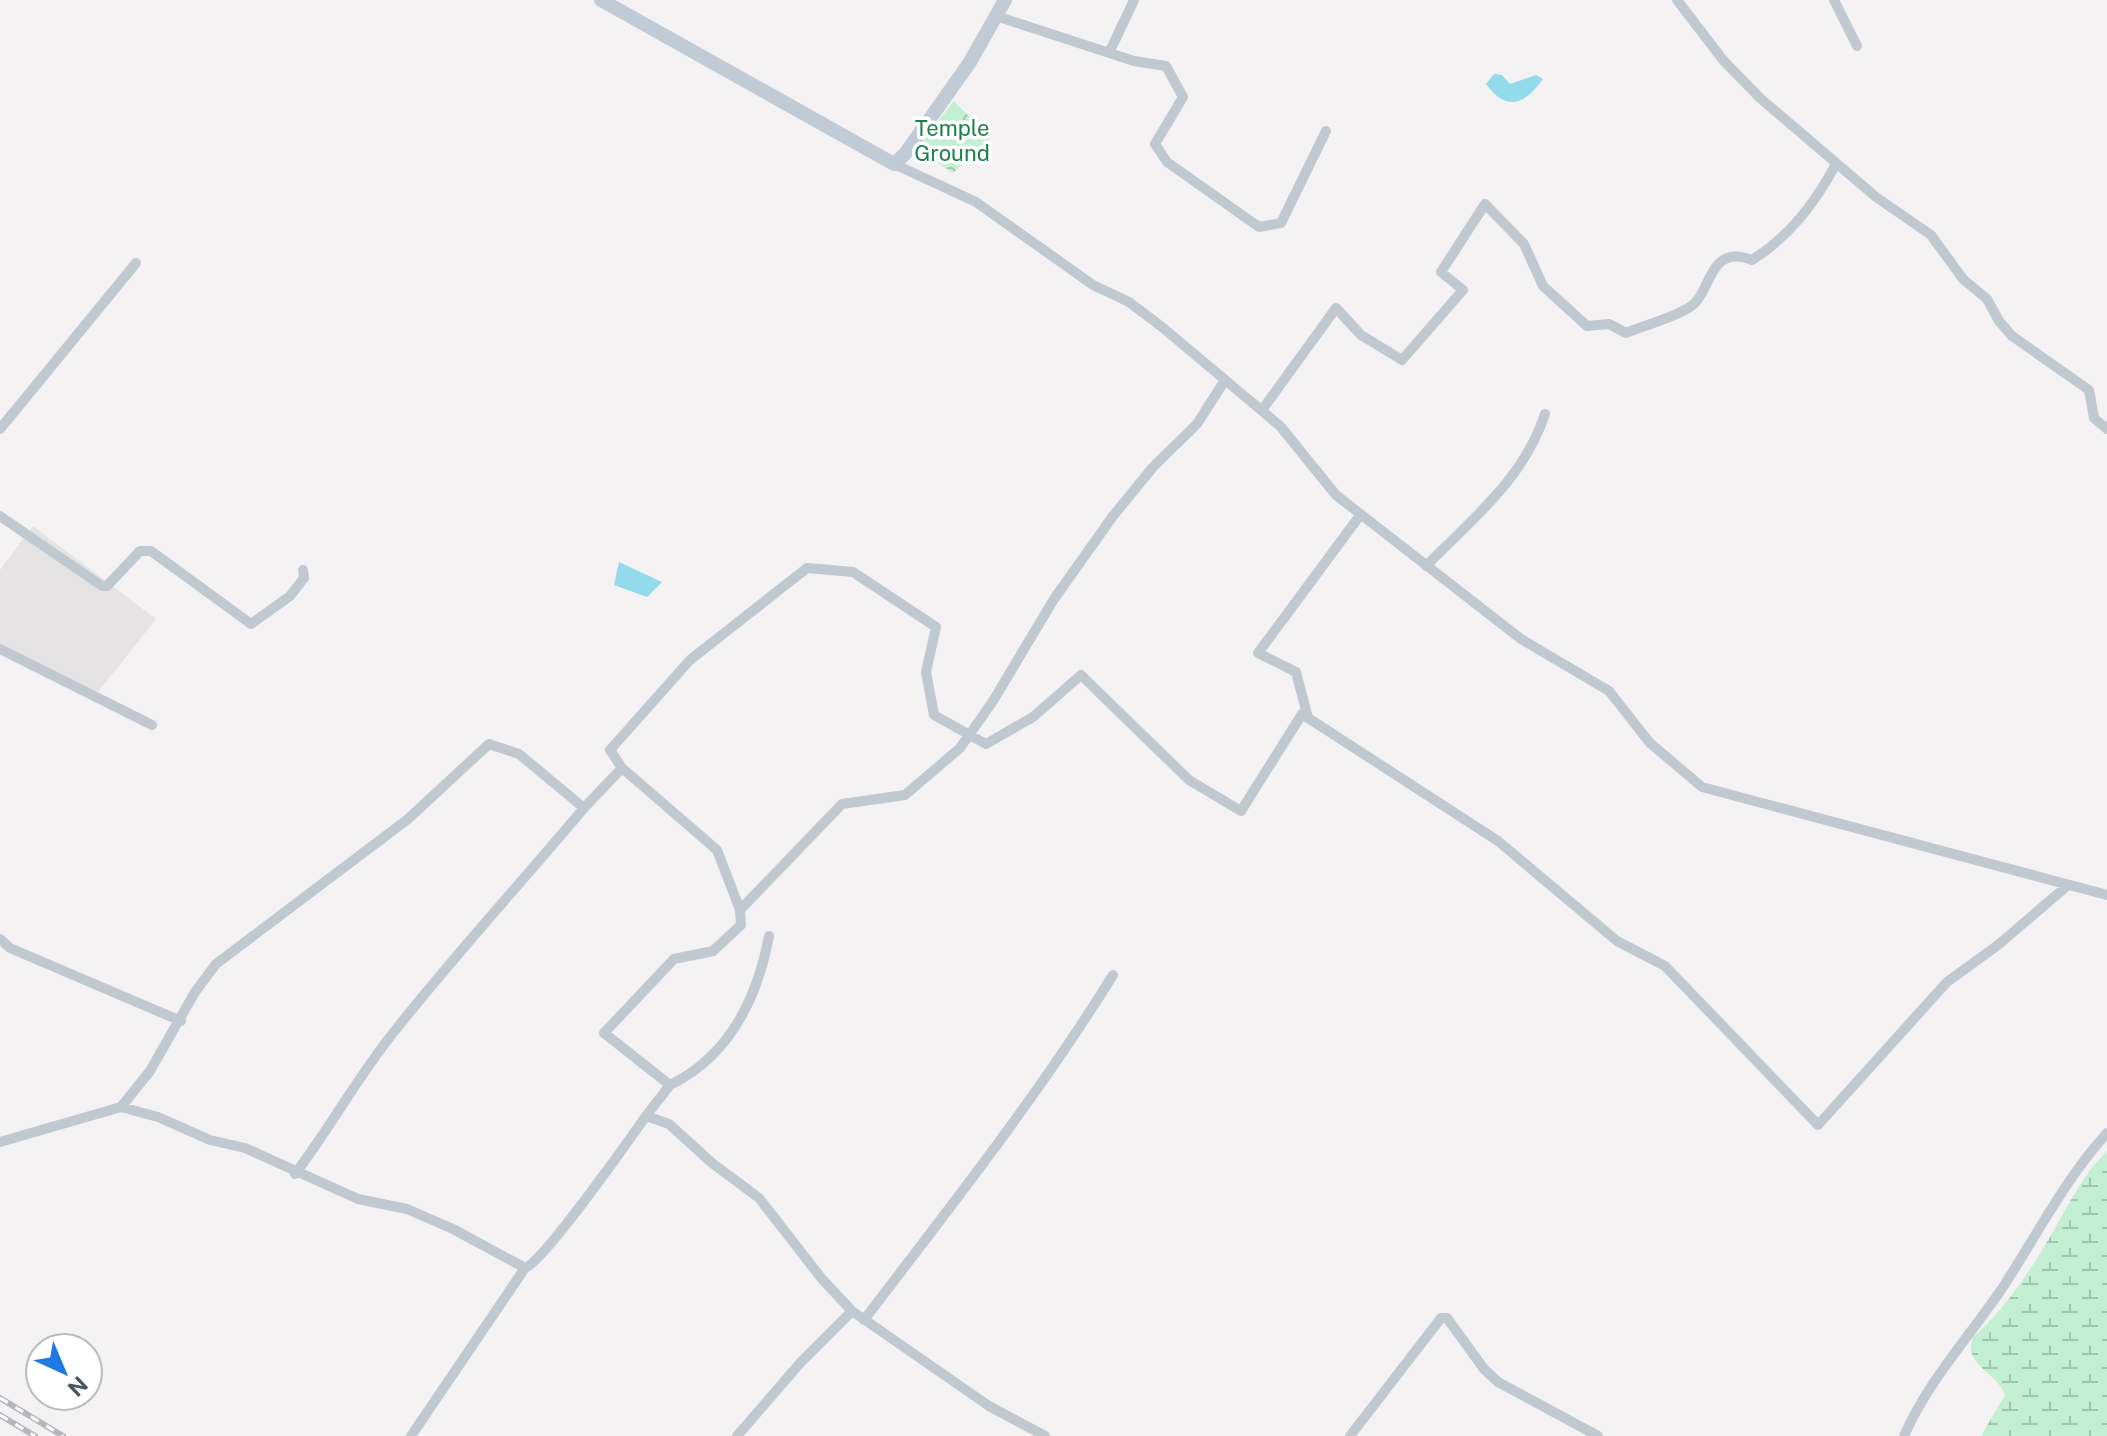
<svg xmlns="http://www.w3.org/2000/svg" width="2107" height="1436" viewBox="0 0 2107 1436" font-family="'Public Sans',sans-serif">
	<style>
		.education { fill: #e5e3e4 }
		.wetland { fill: url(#wetland-marsh) }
		.park { fill: url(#park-crowns) }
		.water { fill: #91dbeb }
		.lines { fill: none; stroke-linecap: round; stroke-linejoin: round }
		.street { stroke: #c0c9d0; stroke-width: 10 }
		.secondary { stroke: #c0cbd5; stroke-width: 14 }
		.rail-casing { stroke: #b4b7bc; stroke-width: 6 }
		.rail { stroke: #fff; stroke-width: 3; stroke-dasharray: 9; stroke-linecap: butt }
		.labels { text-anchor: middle; stroke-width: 7; stroke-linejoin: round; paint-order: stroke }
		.park-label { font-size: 22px; fill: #1a814a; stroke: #fff }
	</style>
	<defs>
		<pattern id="wetland-marsh" width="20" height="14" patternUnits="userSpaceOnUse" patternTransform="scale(2)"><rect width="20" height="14" fill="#c3efd2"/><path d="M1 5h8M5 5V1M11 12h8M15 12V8" fill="none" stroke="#a0c4ae"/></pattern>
		<pattern id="park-crowns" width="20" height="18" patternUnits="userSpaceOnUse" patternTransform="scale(2)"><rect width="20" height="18" fill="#c3efd2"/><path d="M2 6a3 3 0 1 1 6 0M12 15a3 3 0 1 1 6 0" fill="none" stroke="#a0c4ae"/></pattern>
	</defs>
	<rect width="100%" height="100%" fill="#f4f2f2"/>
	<path class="education" d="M33,526L156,619L94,697L0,644V570Z"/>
	<path class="wetland" d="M2107,1151V1436H1981L2005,1395C1997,1371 1962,1366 1973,1337C2011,1304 2040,1256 2064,1212C2077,1189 2088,1170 2107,1151Z"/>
	<path class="park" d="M954,101L990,138L953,173L917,149Z"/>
	<path class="water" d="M1494,74L1502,75L1510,84L1536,75L1543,79C1524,105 1507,112 1486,84Z
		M619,562L662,582L647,597L614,585Z"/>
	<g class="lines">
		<path class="street" d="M1677,0L1723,60L1760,98L1876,197L1931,235L1963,279L1987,299L1999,321L2012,336L2089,390L2094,418L2107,429
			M1834,0L1857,46
			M996,16L1134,61L1166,66L1183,97L1155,144L1167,162L1259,227L1281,223L1326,131
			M1109,53L1134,0
			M894,164L976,202L1093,285L1129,302L1162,327L1280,426L1336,495L1521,639L1609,691L1650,743L1702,787L2107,895
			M1262,410L1336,308L1361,335L1402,360L1463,290L1441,272L1485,204L1524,244L1543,286L1587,326L1609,324L1626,333C1647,324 1671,319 1690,307C1712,293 1708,243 1752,260C1790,236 1815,203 1836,164
			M0,429L136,263
			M0,516L102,586H107L140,551H151L251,624L290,596L304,578L303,570
			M1426,566C1473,518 1523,480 1545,414
			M0,649L152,725
			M1308,718L1296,672L1258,653L1361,514
			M622,768L610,750L690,660L807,568L853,572L936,627L926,672L934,715L986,744L1033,717L1081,675L1189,780L1241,811L1302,714L1498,841L1617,941L1665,966L1818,1125L1947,982L1998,945L2067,886
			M740,910L842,804L905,795L960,748L993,701L1054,599L1113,516L1153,467L1197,424L1225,380
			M0,939L10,948L181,1021
			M670,1085C730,1056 757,999 769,936
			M121,1107L150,1071L195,992L216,964L408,819L489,744L519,754L584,808L622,768L717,850L740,910L741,925L713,951L674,959L604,1033L670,1085L646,1116
			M0,1142L121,1107L158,1117L210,1140L245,1148L358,1199L407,1209L453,1229L525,1268C543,1262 630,1139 646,1116L669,1124L712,1163L759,1198L822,1279L852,1311L989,1406L1045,1436
			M295,1174C330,1128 357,1078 393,1033C454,956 521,883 584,808
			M864,1320C950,1207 1038,1096 1113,975
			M411,1436L525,1268
			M737,1436L801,1362L852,1311
			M1350,1436L1441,1318H1447L1484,1369L1498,1382L1598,1436
			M1904,1436C1928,1381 1970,1336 2003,1287C2037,1235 2065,1179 2107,1133"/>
		<path class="secondary" d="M601,0L894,164L905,154L970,62L1005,0"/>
		<g class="rail-casing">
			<path id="rail" d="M0,1398L63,1436
				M0,1415L35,1436"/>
		</g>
		<use href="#rail" class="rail"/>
	</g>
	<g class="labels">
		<g class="park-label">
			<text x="952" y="136">Temple<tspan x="952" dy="25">Ground</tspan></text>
		</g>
	</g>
	<g transform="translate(64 1372) rotate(136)"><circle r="38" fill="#ffffff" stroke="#b7bbbf" stroke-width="2"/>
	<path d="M0-6L14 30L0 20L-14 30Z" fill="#1e7ae2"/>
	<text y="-12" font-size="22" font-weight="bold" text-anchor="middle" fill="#4a565f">N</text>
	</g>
</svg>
